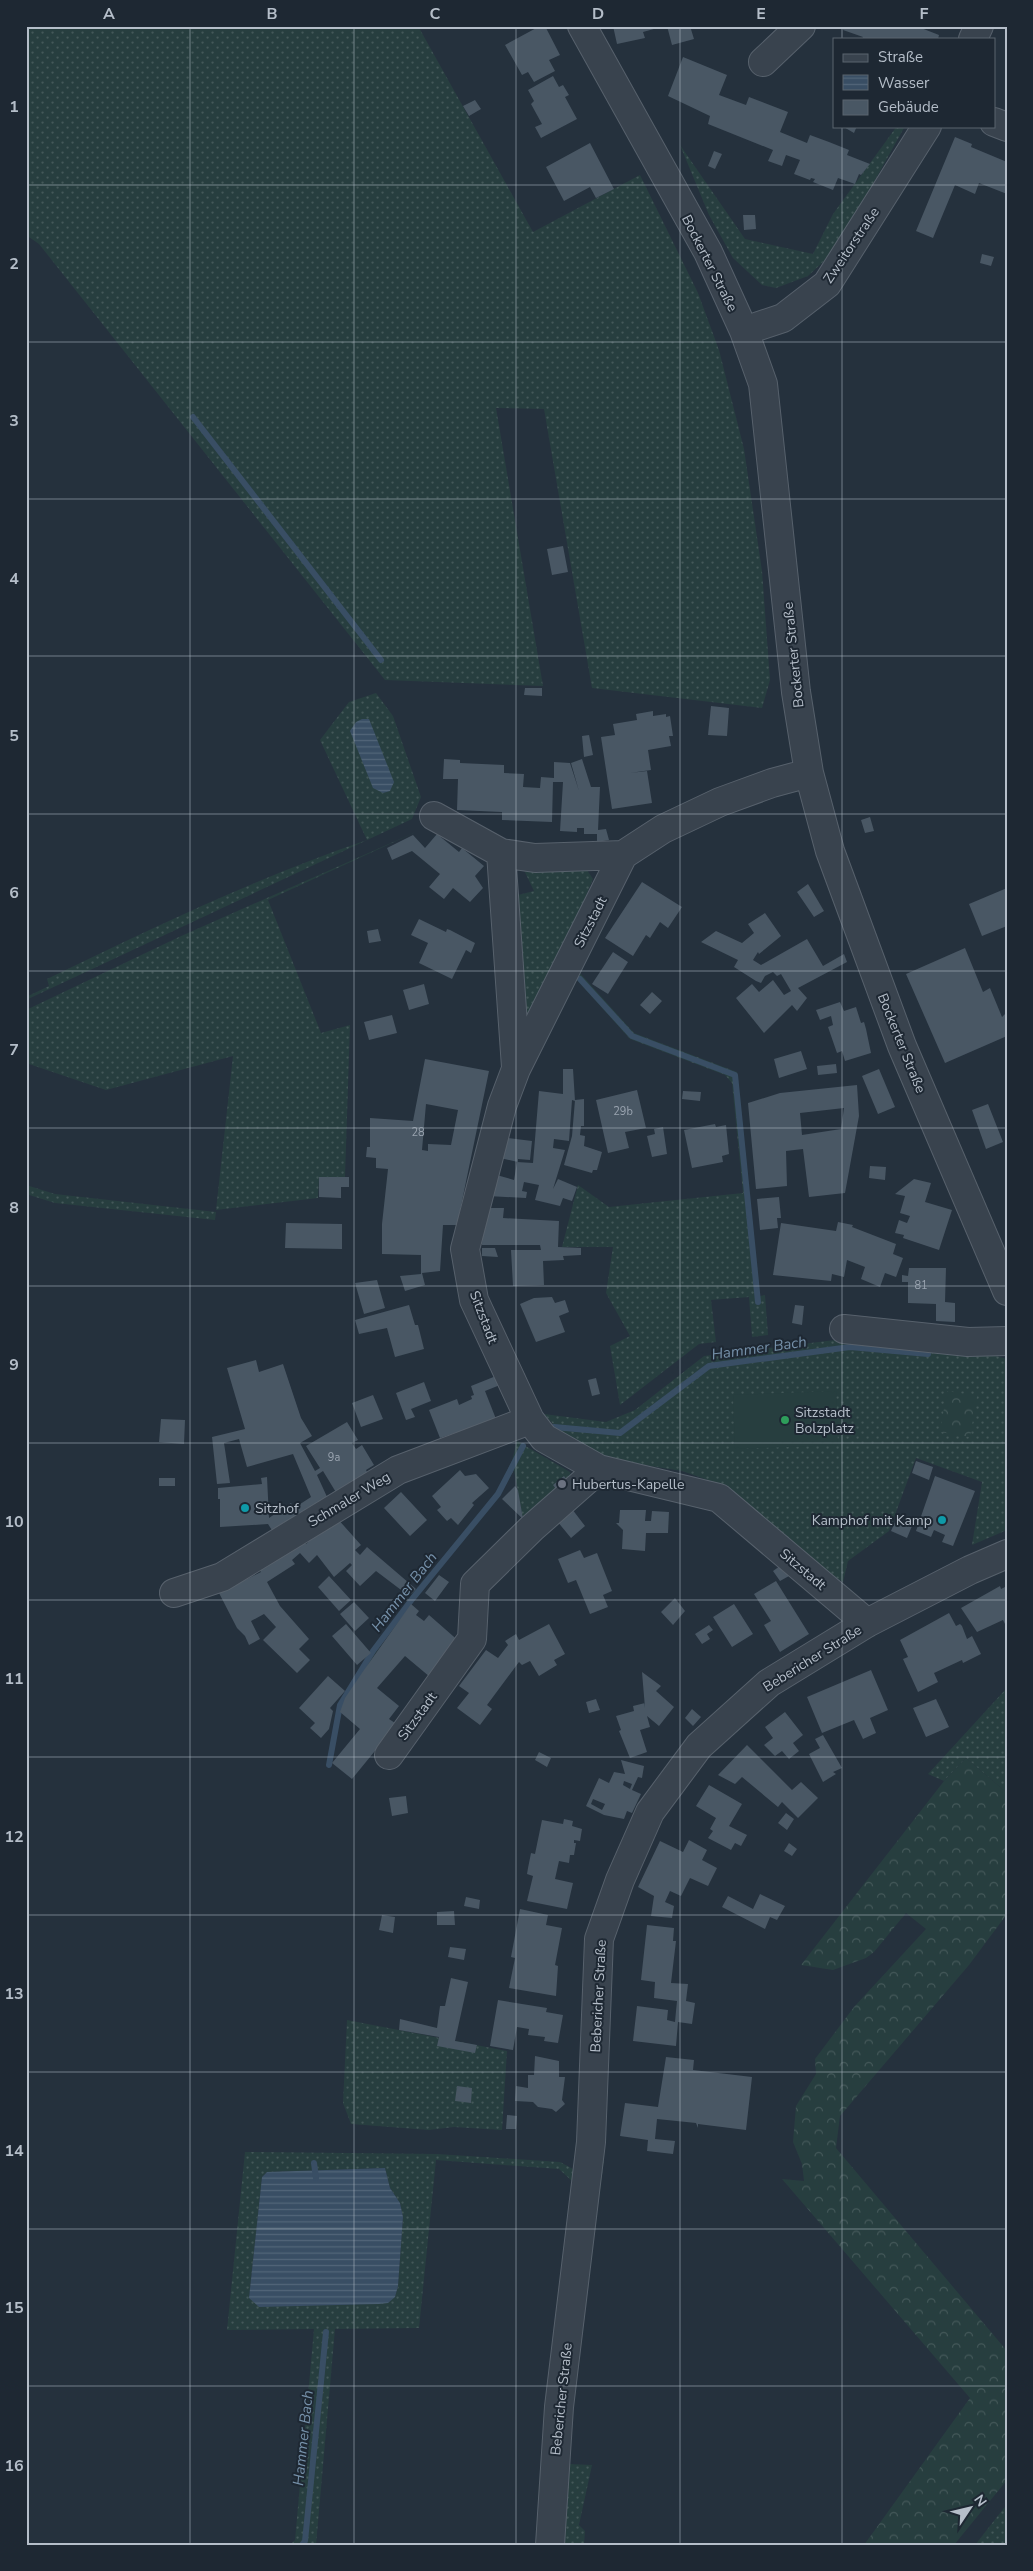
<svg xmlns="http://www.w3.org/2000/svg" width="1033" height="2571" viewBox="0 0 1033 2571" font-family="'Nunito Sans',sans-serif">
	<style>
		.grass { fill: url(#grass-dots); fill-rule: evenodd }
		.forest { fill: url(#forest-crowns) }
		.pitch { fill: #273e3f }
		.water { fill: url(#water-rules) }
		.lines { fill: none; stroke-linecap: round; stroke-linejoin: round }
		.stream { stroke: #394e64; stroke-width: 6 }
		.building { fill: #495764; fill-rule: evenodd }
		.minor-casing { stroke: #57616c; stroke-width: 30 }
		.minor { stroke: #39434e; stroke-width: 28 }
		.grid { fill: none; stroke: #b5bec9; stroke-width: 1; stroke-opacity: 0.55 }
		.leisure-dot { fill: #2e9e5b; stroke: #1e2833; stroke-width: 2 }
		.worship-dot { fill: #6b7280; stroke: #1e2833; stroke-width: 2 }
		.culture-dot { fill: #0f9aa8; stroke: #1e2833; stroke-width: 2 }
		.labels { text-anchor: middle; stroke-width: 4; stroke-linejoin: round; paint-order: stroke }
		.number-label { font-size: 11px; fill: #9aa4b0 }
		.street-label { font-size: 14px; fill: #b5bec9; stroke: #1e2833 }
		.poi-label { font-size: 14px; fill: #b5bec9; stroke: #1e2833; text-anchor: start }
		.water-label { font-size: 15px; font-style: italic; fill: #7691aa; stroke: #1e2833 }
		.neatline { fill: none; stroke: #b5bec9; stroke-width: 2 }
		.grid-label { font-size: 16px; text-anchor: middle; font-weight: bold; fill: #b5bec9 }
	</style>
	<defs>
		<pattern id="grass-dots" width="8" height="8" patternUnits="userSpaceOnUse" patternTransform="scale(1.25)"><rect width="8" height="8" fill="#273e3f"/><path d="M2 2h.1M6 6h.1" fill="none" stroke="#445859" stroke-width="1.8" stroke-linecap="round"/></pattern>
		<pattern id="forest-crowns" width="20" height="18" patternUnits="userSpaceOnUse" patternTransform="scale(1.25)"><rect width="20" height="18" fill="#273e3f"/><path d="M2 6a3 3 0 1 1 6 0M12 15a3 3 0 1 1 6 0" fill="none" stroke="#445859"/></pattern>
		<pattern id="water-rules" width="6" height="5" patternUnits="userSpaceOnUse" patternTransform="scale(1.25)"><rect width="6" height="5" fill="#394e64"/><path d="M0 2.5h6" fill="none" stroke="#536679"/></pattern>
	</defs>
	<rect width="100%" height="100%" fill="#25313d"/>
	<path class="grass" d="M26,26H418L533,232L640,175L698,293L719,350L744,449L762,571L770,680L762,708L592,688L544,409L496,408L543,686L385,680L39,244L26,235Z
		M897,126H905L837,249L808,276L776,288L762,285L733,258L709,215L680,145L745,239L813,254L833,214Z
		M376,693L393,716L421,797L412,819L26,1000V997L49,986L47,979C152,928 256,878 367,840L320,740L349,702Z
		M418,831L268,900L321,1033L350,1025L345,1177H319L318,1198L216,1210L233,1056L106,1090L26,1063V1010L179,937Z
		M583,864L593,879L537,1012L522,1013L510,897L534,891L522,866Z
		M579,972L634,1033L737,1072L760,1296L765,1295L768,1335L752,1337L749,1297L711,1300L716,1342L699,1344L620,1405L610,1346L630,1336L606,1293L613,1247H562L578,1185L609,1207L743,1193L732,1083L725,1075L630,1039L576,979Z
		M26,1185L55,1194L216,1212L215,1220L55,1203L26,1194Z
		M851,1338L986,1353L1007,1359V1530L972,1545L982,1482L916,1458L889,1531L848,1561L843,1582L824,1570L725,1486L682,1471L606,1459L564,1436L544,1414L606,1422L635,1410L704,1356Z
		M517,1441L570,1472L572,1484L523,1520L514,1470L499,1497L397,1621L341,1705L330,1767L327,1765L338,1705L410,1597L496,1493L512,1461Z
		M1005,1690H1007V1793L966,1758L944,1781L928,1774Z
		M347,2020L507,2051L502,2130L454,2127L429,2130L351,2124L343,2103Z
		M245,2152L437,2154L560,2162L573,2169L578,2178L573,2182L559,2169L436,2160L419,2328L335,2329L316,2545H290L295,2540L314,2329L227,2330ZM385,2168L390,2188L400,2203L403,2217L398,2286L395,2297L249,2298L262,2177L267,2172Z
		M600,2159H604L574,2390Z
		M568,2464L592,2465L579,2525L585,2531L584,2545H564Z
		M1007,2505V2545H975L1004,2508Z"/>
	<path class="forest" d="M947,1391L977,1396L970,1437L940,1432Z
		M966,1758L1007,1793V1914L969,1965L840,2116L836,2148L1007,2351V2480L954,2545H864L970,2398L782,2179L804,2181L802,2164L793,2142L796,2106L816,2074L815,2059L854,2007L926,1929L906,1913L874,1952L866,1958L833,1970L801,1965L944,1781Z"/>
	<path class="pitch" d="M836,1391L838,1445L735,1449L733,1395Z"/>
	<path class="water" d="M362,719H369L394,782L390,791L383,793L373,788L350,731L356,722Z
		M385,2168L390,2188L400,2203L403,2217L398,2286L395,2297L388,2303L379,2304L259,2307L249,2298L262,2177L267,2172Z"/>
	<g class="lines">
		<path class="stream" d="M193,417L381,660
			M580,979L632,1036L735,1075L758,1302
			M554,1427L620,1433L709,1366L850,1347L928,1354
			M329,1765L340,1705L373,1651L413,1598L498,1494L523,1446
			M314,2163L316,2178
			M302,2545L305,2541L326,2332"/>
	</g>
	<path class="building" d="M540,26H545L560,55L549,60L555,71L534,82L528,72L522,75L505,45Z
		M613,26H661V27L643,32L645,38L617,44Z
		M667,26H690L694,39L672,45Z
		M844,26H916L939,35L938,39H862L863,37L843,30Z
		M683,57L727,75L719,95L746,105L749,97L788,112L780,132L807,143L810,135L829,142L849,150L847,155L870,164L861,175L859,174L855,184L838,178L833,190L813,182L815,179L811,178L810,180L794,174L800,160L786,155L782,166L768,161L773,150L708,124L710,116L668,96Z
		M553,76L559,87L563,85L569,95L565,97L577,119L541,138L535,127L542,124L531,104L534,101L528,90Z
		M475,100L481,109L469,116L463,106Z
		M842,126H857L854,133Z
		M955,137L972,144L971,147L1007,162V194L979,183L975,194L955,185L933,238L916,231Z
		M590,143L614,189L596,198L590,187L564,201L546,167Z
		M714,151L722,154L715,169L708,166Z
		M743,215H755L756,229L744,230Z
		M982,254L994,257L991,266L980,263Z
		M563,546L568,572L552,575L547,549Z
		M525,688H542V696L524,695Z
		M711,706L729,708L727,736L708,735Z
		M653,711V716L666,714V717L670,716L673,736H669L671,746L648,750L651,770L630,773L647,771L652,803L612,809L601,737L615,735L613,724L637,720L636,714Z
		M589,735L593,755L584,757L582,736Z
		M444,759L460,760V763L504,765V773L524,774L523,787L540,788L541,777L554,778V762L570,763L579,791L571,763L582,759L591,787H600L598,830L606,829L609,840L597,842V834H584V828H577V832L560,831L563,782H553L552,822L502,820V812L457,810L458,779H443Z
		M870,817L874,831L865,833L861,820Z
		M437,834L459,852L462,848L484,866L475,876L483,888L470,902L453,888L444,899L429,887L440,874L412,851L392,860L387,848L413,835L425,848Z
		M642,882L682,907L668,928L660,922L650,938L646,935L633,956L605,938Z
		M808,884L824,911L814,917L797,892Z
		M1007,888V926L982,936L969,904Z
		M765,913L781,936L759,954L758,952L753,960L761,965L807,939L823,966L844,954L847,962L798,988L807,998L797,1011L792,1005L764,1033L736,998L752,984L759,992L773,980L784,995L791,991L781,974L777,976L773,972L765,976L761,983L756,981L734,967L738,960L701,942L716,931L742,943L754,933L748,924Z
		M419,919L446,932L447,929L450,930L475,943L471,953L466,950L452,979L419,963L428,943L411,935Z
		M378,929L381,941L369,943L367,931Z
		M965,948L983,992L990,988L1002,1017L1007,1012V1036L945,1063L906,974Z
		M613,952L628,962L608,994L592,984Z
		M424,984L429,1004L409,1010L403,990Z
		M652,992L662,1001L650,1014L640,1005Z
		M840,1002L844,1011L856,1007L861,1023L864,1022L866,1029L871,1053L845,1061L842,1051L837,1053L828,1027L833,1025L831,1016L820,1020L816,1010Z
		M392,1015L397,1033L369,1040L364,1022Z
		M801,1051L807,1069L779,1078L774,1059Z
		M425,1059L489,1071L457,1225H443L440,1271L422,1273L425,1285L405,1291L400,1276L421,1274V1255L382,1254V1224L388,1169L376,1168V1158L366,1157L367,1147H370V1118L413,1121ZM426,1104L458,1110L451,1145L428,1144V1151L422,1150Z
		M836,1064L837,1073L818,1075L817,1066Z
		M563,1069H573L575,1101L572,1100L569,1141L554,1139L553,1148L565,1150L553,1189L558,1179L577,1187L572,1201L563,1198L560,1206L535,1200L539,1185L524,1182L522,1191L527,1192L526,1198L488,1196L493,1174L514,1180L517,1162L533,1163L539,1091L563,1094Z
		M879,1069L895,1107L878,1114L862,1076Z
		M857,1085L859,1116L845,1193L809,1197L803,1149L786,1151L787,1186L756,1189L748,1103L780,1093ZM844,1108L841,1129L802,1135L800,1113Z
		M637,1090L646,1128L625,1132L629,1148L608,1153L596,1100Z
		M683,1091L701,1092L700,1101L682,1099Z
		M584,1099V1126H581L580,1135L585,1136L584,1146L602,1152L597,1170H593L592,1173L564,1165L572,1136L575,1100Z
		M988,1104L1003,1142L986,1149L972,1110Z
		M715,1124L716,1127L726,1125L729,1154L722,1156L723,1162L692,1168L684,1130Z
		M663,1127L667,1154L652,1157L647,1136L655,1134L654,1129Z
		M508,1138L532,1141L530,1160L518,1159V1162L500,1158Z
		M870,1166L886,1167L885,1180L869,1178Z
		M319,1177H349V1187H341V1198L319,1197Z
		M914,1179L931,1183L925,1202L952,1210L939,1250L903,1238L904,1235L895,1233L899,1220L907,1223L910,1216L900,1213L905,1196L895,1194Z
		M779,1197L781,1218H777L778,1228L760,1230L757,1199Z
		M483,1208H504L503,1218L559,1221L558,1247L581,1248V1255L563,1256L564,1260L543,1261L544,1285L513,1286L511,1250H541L540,1245H482Z
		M838,1222L853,1225L852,1227L896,1244L893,1254L903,1258L896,1277L885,1273L880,1287L861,1279L865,1267L847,1260L844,1277L832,1274L831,1281L773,1275L781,1223L836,1231Z
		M286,1223L342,1224V1249L285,1248Z
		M482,1248H495L498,1257L482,1256Z
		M909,1268H946L945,1302L955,1303V1322L936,1321V1304L908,1303V1282H902V1275L908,1276Z
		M377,1280L385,1308L364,1314L355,1283Z
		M552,1297L555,1303L565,1300L569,1312L559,1316L565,1332L536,1342L520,1304L534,1298Z
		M409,1305L415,1325H418L424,1349L395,1357L387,1328L359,1334L355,1320Z
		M795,1305L804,1306L802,1325L792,1323Z
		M256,1360L259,1372L283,1364L301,1418L312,1436L300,1443L315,1471L320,1468L306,1446L347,1422L358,1440L352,1443L356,1449L362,1445L374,1465L366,1470L369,1476L337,1494L323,1471L317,1475L328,1499L275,1535L268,1524L220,1527V1499H218V1488L262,1484L261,1478L267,1477L269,1518L291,1503L294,1508L311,1497L293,1454L247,1467L239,1439L224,1443L230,1483L217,1484L212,1437L245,1429L227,1368Z
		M496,1376L500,1385L485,1391L496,1419L440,1438L429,1410L457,1399L459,1405L472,1399L471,1396L474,1395L471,1386Z
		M596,1378L600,1394L592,1396L588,1380Z
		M424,1382L431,1401L411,1409L415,1417L406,1420L396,1393Z
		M373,1395L383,1419L361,1427L352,1403Z
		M161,1419L185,1420L184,1444L159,1442Z
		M916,1461L933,1467L929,1480L912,1473Z
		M460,1470L465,1476L476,1474L489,1488L472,1503L474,1505L458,1525L451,1518L447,1521L437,1510L441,1507L432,1496Z
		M564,1476L570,1484L559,1493L553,1485Z
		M935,1476L975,1491L953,1546L942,1542L945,1535L934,1530L931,1537L916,1531Z
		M159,1478H175V1486H159Z
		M515,1486L518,1490L523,1519L502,1499Z
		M401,1492L427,1520L410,1536L384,1508Z
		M572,1509L585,1526L571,1538L557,1521Z
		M620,1510H646L645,1521H651L652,1511L669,1512L668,1533H646L645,1551L622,1549L623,1530L616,1523H619Z
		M336,1517L361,1545L355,1550L360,1555L367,1547L416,1589L409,1596L376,1571L360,1586L346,1571L352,1565L350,1563L334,1577L317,1555L309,1563L300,1553L292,1560L295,1564L267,1582L280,1606L309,1639L299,1649L310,1660L297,1673L263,1640L276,1627L264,1614L251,1621L260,1639L249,1645L245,1636L237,1628L219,1593L261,1572L257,1567L301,1538L306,1544Z
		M896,1520L912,1526L907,1538L891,1531Z
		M580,1550L584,1558L597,1553L612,1591L603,1595L608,1607L590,1614L576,1580L568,1583L558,1559Z
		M780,1566L789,1576L780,1581L773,1571Z
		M439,1575L449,1582L435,1601L425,1593Z
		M329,1576L351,1600L339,1611L318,1587Z
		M776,1581L809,1634L780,1652L764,1625L771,1621L754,1594Z
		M1000,1586L1001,1589L1007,1586V1628L1003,1620L977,1632L961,1608Z
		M675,1598L685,1611L673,1625L661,1612Z
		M354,1602L369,1618L355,1631L340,1614Z
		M411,1604L419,1611L416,1615L424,1621L429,1615L461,1643L430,1677L405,1656L377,1688L399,1706L389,1719L401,1727L379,1746L352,1779L332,1763L360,1729L340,1712L345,1698L364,1670Z
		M734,1604L753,1634L732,1647L713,1617Z
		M949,1613L956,1626L960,1624L962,1626L967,1639L972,1636L981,1654L963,1663L962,1660L934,1673L938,1682L918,1692L903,1659L908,1657L900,1640Z
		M346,1624L371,1653L357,1665L332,1636Z
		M549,1624L565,1654L554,1660L557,1665L539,1676L530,1661L522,1665L519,1662L487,1705L492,1709L480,1725L457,1708L469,1693L459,1686L486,1650L498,1658L508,1645L505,1641L516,1634L519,1640Z
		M709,1625L713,1630L707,1634L710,1639L702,1644L695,1634Z
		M871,1670L888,1710L870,1718L876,1733L863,1739L854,1720L822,1733L807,1697Z
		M642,1672L661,1686L656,1691L674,1707L659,1726L647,1716L650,1727L640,1730L647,1752L630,1758L619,1731L621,1730L616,1716L634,1711L633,1706L645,1703V1708Z
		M328,1676L345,1691L330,1708L333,1711L329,1729L321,1738L310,1728L315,1723L299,1708Z
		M596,1699L600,1710L589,1713L586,1702Z
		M936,1699L949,1727L926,1737L913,1708Z
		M692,1709L701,1717L693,1726L685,1718Z
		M785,1712L803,1735L793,1743L799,1751L789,1759L782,1751L775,1756L764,1745L773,1738L765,1727Z
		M823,1735L842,1768L833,1772L836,1774L823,1782L809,1754L820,1748L815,1739Z
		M747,1745L792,1790L801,1782L818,1798L798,1818L782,1802L778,1807L742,1777L735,1784L718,1775Z
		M539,1752L551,1758L547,1767L535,1760Z
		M621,1760L644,1766L642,1778L638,1777L632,1790L641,1794L632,1813L627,1811L624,1819L604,1815L586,1806L599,1778L609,1783L614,1772L625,1774ZM624,1781L632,1784L630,1789L623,1785ZM593,1799L605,1804L602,1810L591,1804Z
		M709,1785L742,1804L729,1826L747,1835L741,1846L735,1843L731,1850L708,1838L713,1831L710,1829L716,1818L696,1806Z
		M406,1796L408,1813L392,1816L389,1798Z
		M786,1813L794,1819L787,1830L778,1823Z
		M564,1819L573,1821L572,1826L582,1829L580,1841L574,1840V1843H576L574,1855H570L569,1863L559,1861L555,1879L573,1883L567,1909L527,1901L533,1876L527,1874L528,1868L531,1853L535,1854L542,1820L563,1824Z
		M689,1840L707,1850L702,1860L717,1868L708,1886L690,1878L681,1896L670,1891L665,1902L674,1906L672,1918L651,1916L654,1896L638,1887L660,1841L683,1852Z
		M789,1843L797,1849L792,1856L784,1851Z
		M760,1894L785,1906L777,1920L770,1917L765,1929L722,1907L728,1896L753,1909Z
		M466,1897L480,1900L479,1909L464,1906Z
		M520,1909L548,1915L546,1925L562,1928L555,1965L558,1966L556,1996L509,1988L515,1958L511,1957Z
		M454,1911L455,1925H437V1912Z
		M382,1915L395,1917L393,1933L379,1930Z
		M647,1925L674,1928L673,1941H676L671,1983L688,1984L686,2001L695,2003L692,2024L678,2022L676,2046L633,2041L637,2006L668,2010L667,2020L675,2022L676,2011L677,2001L654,1998L655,1982L641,1980Z
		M450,1947L466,1949L464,1960L448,1957Z
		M451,1978L468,1982L455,2041L477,2045L475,2053L437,2046L439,2037L399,2030L400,2019L437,2028L440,2006H445Z
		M498,2000L547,2008L546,2012L563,2015L558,2043L544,2041L545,2037L528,2035L529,2029L517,2027L513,2050L490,2046Z
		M535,2056L559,2061V2077H565L562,2100L565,2104L556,2112L552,2109L538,2107L533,2102L515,2101L516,2086L528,2088V2075H534Z
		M666,2057L694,2060L693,2070L752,2077L746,2130L698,2124V2128L696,2123L657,2119L655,2139L675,2141L673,2154L647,2151L648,2140L620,2136L625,2103L658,2107Z
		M457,2086L472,2088L471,2103L455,2101Z
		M507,2115L517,2116L516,2129H506Z"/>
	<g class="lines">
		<g class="minor-casing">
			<path id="minor" d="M582,26L708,252L744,331L763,384L796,692L809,773L830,851L902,1046L1007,1291
				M973,39L979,26
				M763,62L801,26
				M994,122L1007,127
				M744,331L783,318L827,284L927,126
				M809,773L772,783L720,802L663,829L623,855L516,1069L502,1106L465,1249L474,1300L530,1420L544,1438L599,1469L719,1498L867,1623
				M434,816L501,853L516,1067
				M501,853L535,858L623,855
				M844,1329L968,1342L1007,1341
				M174,1593L222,1577L398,1470L530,1420
				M389,1755L472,1639L475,1584L532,1528L599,1469
				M550,2545L559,2407L591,2142L599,1939L620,1880L650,1812L699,1746L769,1683L867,1623L970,1570L1007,1554"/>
		</g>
		<use href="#minor" class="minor"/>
	</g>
	<path class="grid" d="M190,26V2545M354,26V2545M516,26V2545M680,26V2545M842,26V39M842,126V2545M26,185H1007M26,342H1007M26,499H1007M26,656H1007M26,814H1007M26,971H1007M26,1128H1007M26,1286H1007M26,1443H1007M26,1600H1007M26,1757H1007M26,1915H1007M26,2072H1007M26,2229H1007M26,2386H1007"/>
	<circle class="leisure-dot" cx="785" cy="1420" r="5"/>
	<circle class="worship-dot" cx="562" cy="1484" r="5"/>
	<g class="culture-dot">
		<circle cx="245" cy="1508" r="5"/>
		<circle cx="942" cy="1520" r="5"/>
	</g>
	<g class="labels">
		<g class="number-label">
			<text x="623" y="1115">29b</text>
			<text x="418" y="1136">28</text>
			<text x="921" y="1289">81</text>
			<text x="334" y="1461">9a</text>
		</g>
		<g class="street-label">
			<text transform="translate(851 245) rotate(-56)" y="5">Zweitorstraße</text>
			<text transform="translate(710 263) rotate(63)" y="5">Bockerter Straße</text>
			<text transform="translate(793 655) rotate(-96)" y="5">Bockerter Straße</text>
			<text transform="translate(590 922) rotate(-63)" y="5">Sitzstadt</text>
			<text transform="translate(902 1043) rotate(68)" y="5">Bockerter Straße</text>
			<text transform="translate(484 1317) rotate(69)" y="5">Sitzstadt</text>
			<text transform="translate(349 1499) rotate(-31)" y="5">Schmaler Weg</text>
			<text transform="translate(803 1569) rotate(40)" y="5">Sitzstadt</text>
			<text transform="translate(812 1658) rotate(-32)" y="5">Bebericher Straße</text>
			<text transform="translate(417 1716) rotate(-54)" y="5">Sitzstadt</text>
			<text transform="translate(598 1996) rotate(-87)" y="5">Bebericher Straße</text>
			<text transform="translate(561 2399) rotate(-84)" y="5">Bebericher Straße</text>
		</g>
		<g class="poi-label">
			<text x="795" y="1417">Sitzstadt<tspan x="795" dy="16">Bolzplatz</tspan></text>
			<text x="572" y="1489">Hubertus-Kapelle</text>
			<text x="255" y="1513">Sitzhof</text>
			<text x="932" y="1525" text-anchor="end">Kamphof mit Kamp</text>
		</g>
		<g class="water-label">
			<text transform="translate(759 1348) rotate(-8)" y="5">Hammer Bach</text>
			<text transform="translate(404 1592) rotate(-52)" y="5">Hammer Bach</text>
			<text transform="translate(303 2438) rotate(-84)" y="5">Hammer Bach</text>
		</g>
	</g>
	<rect width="1033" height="2571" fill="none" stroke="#1e2833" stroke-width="55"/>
	<rect x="833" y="38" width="162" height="90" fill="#1e2833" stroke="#5a646f"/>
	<rect x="843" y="54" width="25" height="8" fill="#39434e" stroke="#5a646f"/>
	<text x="878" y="62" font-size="15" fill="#b5bec9">Straße</text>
	<rect x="843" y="75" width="25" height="15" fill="url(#water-rules)" stroke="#5a646f"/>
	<text x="878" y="88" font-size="15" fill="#b5bec9">Wasser</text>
	<rect x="843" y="100" width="25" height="15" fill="#495764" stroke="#5a646f"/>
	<text x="878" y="112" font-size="15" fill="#b5bec9">Gebäude</text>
	<g transform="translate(970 2508) rotate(55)" stroke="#1e2833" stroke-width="4" paint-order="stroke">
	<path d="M0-4L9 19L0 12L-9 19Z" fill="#b5bec9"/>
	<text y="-8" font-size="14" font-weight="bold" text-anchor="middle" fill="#b5bec9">N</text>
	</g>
	<rect x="28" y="28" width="978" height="2516" class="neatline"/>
	<g class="grid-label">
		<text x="109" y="19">A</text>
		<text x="272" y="19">B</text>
		<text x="435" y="19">C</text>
		<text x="598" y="19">D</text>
		<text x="761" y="19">E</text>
		<text x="924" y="19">F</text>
		<text x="14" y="112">1</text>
		<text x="14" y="269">2</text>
		<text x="14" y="426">3</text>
		<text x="14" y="584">4</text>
		<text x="14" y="741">5</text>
		<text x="14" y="898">6</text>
		<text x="14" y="1055">7</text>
		<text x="14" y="1213">8</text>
		<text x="14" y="1370">9</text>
		<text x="14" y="1527">10</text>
		<text x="14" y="1684">11</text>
		<text x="14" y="1842">12</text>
		<text x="14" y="1999">13</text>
		<text x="14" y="2156">14</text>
		<text x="14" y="2313">15</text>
		<text x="14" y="2471">16</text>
	</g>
</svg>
